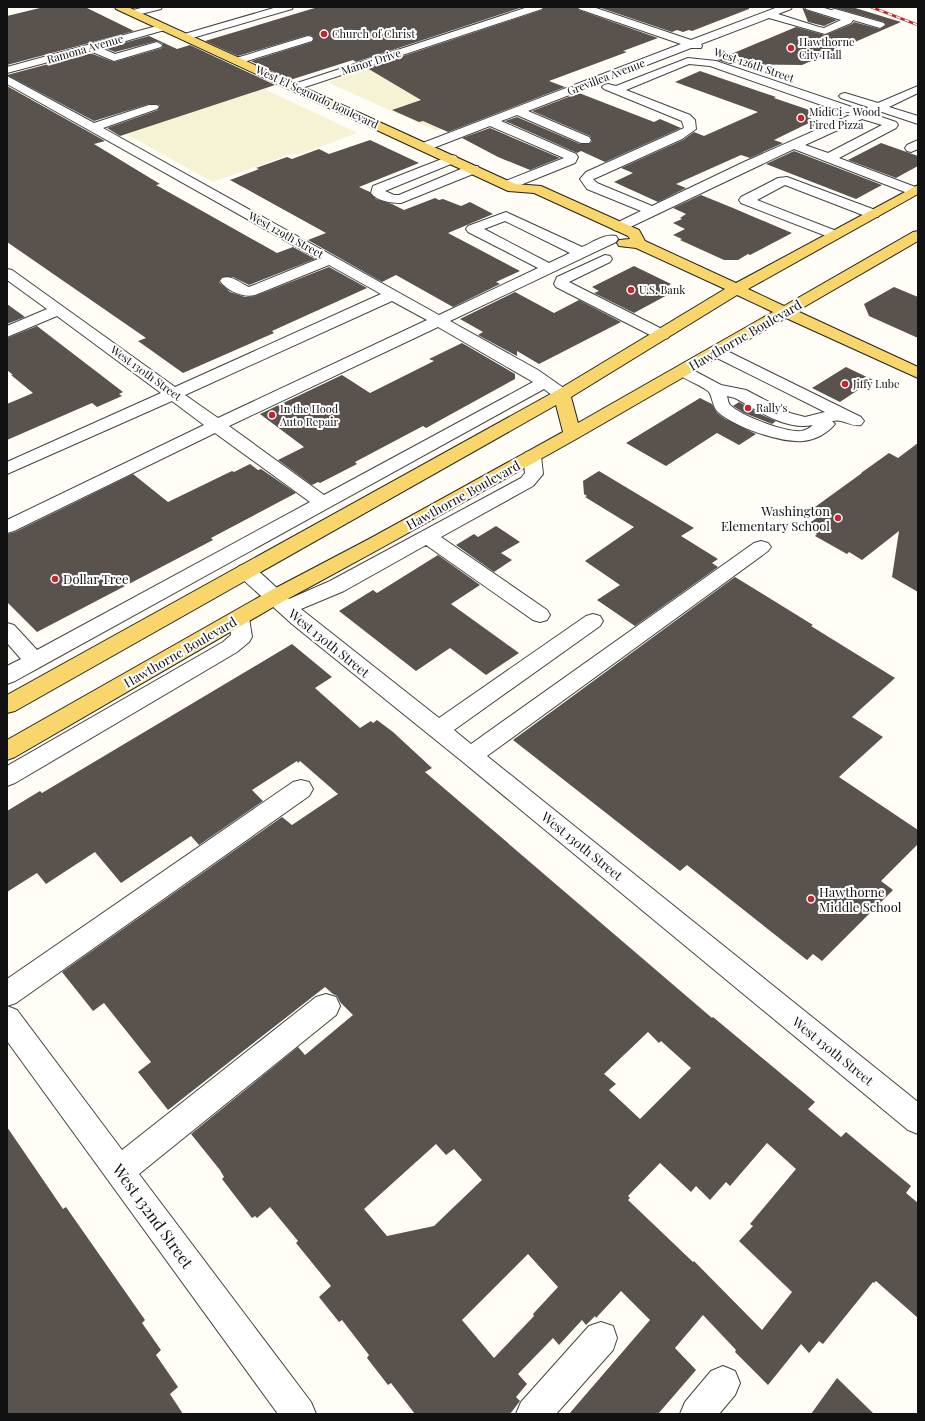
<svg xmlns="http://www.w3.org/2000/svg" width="925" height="1421" viewBox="0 0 925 1421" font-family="'Playfair Display',serif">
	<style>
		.farmland { fill: #f6f3d4 }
		.building { fill: #5a524d; fill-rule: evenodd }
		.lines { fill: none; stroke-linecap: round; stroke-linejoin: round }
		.minor-casing { stroke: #444; stroke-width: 2 }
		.major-casing { stroke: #222; stroke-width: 2 }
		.minor { fill: #fff; fill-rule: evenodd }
		.major { fill: #f9d66b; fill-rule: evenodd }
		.rail-casing { stroke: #c4262e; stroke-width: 2.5 }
		.rail { stroke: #fff; stroke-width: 1.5; stroke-dasharray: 4.5; stroke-linecap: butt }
		.poi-dot { fill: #c4262e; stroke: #fff; stroke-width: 1.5 }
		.labels { text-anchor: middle; stroke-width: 4; stroke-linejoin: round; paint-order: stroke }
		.far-poi-label { font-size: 11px; fill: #111; stroke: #fff; text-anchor: start }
		.far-street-label { font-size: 11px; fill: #111; stroke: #fff }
		.street-label { font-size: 13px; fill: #111; stroke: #fff }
		.poi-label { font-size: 13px; fill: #111; stroke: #fff; text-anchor: start }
		.near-street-label { font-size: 16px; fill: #111; stroke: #fff }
	</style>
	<rect width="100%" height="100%" fill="#fffdf5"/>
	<path class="farmland" d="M428,50L482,113L438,130H434L329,83L330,81Z
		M264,89L358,133L297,155L293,153L213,182L126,134Z"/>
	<path class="building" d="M44,7H85L134,31L7,65V16Z
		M318,7H523L356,62L353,60L290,80L251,61L312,42L314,38L312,36L308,35L238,56L205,41Z
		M544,7H577L579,10L658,38L623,51L627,52L549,81L565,87L448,132L423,121L419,122L392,110L421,100L367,68L542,10Z
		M598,7H749V9L692,31L689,30L683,32L677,30L672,32Z
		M802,7L806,10L837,20L824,26L808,22Z
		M826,7H852L901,22L802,65L730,64L717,60L796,27L825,35L852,24L854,22L880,29L886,25L884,22L835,8Z
		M149,36L177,49L190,45L275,85L120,136L107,128L158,110L160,106L157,104H149L94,121L7,75L90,53L114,62L162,48L163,44L157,41L115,52L105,48Z
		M700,71L776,97L774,98L818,113L809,118L815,120L774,140L783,143L750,158L741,155L676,184L686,188L658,202L614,182L633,173L621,168L683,140L694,132L704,136L758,112L675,82Z
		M7,86L105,141L94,144L160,184L156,185L277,253L293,247L315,259L249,285L233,277H222L219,282L230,292L245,297L255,296L329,267L367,288L272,331L274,333L183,373L138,341L146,338L7,242Z
		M579,93L654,122L660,119L681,128L605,162L581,151L577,153L505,121L517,117L580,144H589L592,141L590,136L532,111Z
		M490,128L560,158L530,170L498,157L462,138Z
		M370,140L419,163L359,187L370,192L376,199L392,204L404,210L435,198L439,200L443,199L461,206L470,202L493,214L448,233L520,271L496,282L500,284L453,307L396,275L382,282L308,240L326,233L230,180L259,169L256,168L287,157L292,159L319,149L329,154Z
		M881,143L918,156V166L896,178L848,160Z
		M794,151L882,185L856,199L766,164Z
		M701,195L733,208L792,233L750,255L748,254L738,260H724L680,240L682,239L673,235L685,229L673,223L682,219L680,218L686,214L673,208Z
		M634,266L671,284L662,289L671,293L634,313L594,293L599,291L592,287Z
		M894,287L918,297V338L869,316L864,304Z
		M515,292L554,313L579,300L621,322L539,364L517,351V356L478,335L483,332L460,319Z
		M7,304L25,317L7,324Z
		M37,326L123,392L119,394L122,396L97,407L92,403L7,440V404L33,393L11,375H13L7,370V338Z
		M462,343L515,374V379L426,428L423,426L355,462L357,464L320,483L318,482L312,485L278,460L304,447L260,414L342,375L370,393L434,361L429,359Z
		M846,367L873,380L840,402L812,388Z
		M700,398L712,404L717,413L725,419L756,434L739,445L717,433L666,466L626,443Z
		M739,402L762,415L776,421L772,424L744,413L733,406Z
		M918,443V592L892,577L899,531L862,560L849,552L847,554L815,536L817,534L804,527L825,512L815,507L862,473H861L889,453L898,458Z
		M250,464L258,470L261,469L296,493L211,538L213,540L37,632L7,602V534L15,532L133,474L168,502L232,471L234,472Z
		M599,471L694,528L681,536L718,559L712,563L718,567L635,626L597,600L620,585L585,561L634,527L585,497L587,496L584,494L583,481Z
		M496,526L520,542L501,553L512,560L494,572L456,545L474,534L478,537Z
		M438,555L480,585L451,604L519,653L486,675L450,648L416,671L339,611L373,590L377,593Z
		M735,577L813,625L811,626L895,678L852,717L883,737L839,777L918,830V844L881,881L893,890L822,961L813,954L807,960L687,865L680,871L513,740Z
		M292,644L332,677L315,688L360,728L371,721L373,723L377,720L393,732L432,768L425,772L712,1018L713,1017L815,1102L808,1109L841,1137L846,1132L911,1186L906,1193L918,1203V1318L876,1281L874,1283L873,1282L823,1344L819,1341L809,1353L801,1344L768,1385L735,1352L736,1350L703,1315L675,1348L696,1370L658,1414H569L650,1320L621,1291L596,1318L595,1316L586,1325L582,1320L559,1345L553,1338L518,1374L527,1384L516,1397L520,1401L510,1414H415L391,1383L388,1385L367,1358L369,1355L342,1320L339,1322L319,1297L331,1286L296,1243L298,1241L270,1207L257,1218L255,1216L252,1218L222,1179L224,1177L220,1170L191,1134L298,1047L305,1055L353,1015L340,1002L337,996L333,994L325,987L168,1110L138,1072L151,1062L104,1003L93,1011L62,972L282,817L292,825L338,794L300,761L298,763L297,761L252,790L263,801L199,845L191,836L121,883L95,852L46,884L37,873L7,892V811L40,791L42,793ZM648,1032L659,1043L661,1041L691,1068L640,1119L609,1090L616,1084L604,1074ZM767,1143L796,1169L750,1224L753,1226L739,1241L792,1292L762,1330L694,1261L693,1262L628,1200L630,1198L628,1196L660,1163L691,1192L696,1186L710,1200L726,1182L730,1186ZM436,1144L446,1155L454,1149L482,1180L434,1226L387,1236L364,1209ZM528,1254L558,1287L533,1314L534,1316L494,1358L462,1320Z
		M7,1127L63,1209L66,1207L145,1320L142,1323L161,1350L156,1355L178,1387L170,1394L183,1414H7Z
		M837,1378L874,1414H811Z"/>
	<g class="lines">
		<g class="minor-casing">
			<path id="minor" d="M145,7H162L161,9L133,16L128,13L129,11Z
				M277,7H293L292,9L189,39H181L180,37L181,35Z
				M528,7H543L542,9L299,89H291L289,87L291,85Z
				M578,7H593L691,40L778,7H792L791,9L778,14L819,27L824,28L841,20L806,9L805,7H821L831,10L835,9L884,23L885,25L880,28L853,20L851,23L825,34L769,18L701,44L702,46L701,48H691L528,111L589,137L591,140L589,143H581L517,115L501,121L576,154L578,157L575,163L513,188H503L501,185L503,182L564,158L490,126L428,150H420L418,147L420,144L681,44L579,9Z
				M164,24L169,27L168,29L101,48L115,54L157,42L162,45L161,47L114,61L90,51L7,73V67Z
				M308,36L312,37L313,39L312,41L237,64L232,61L233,59Z
				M688,58L716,61L896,122L898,125L896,128L839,158L918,188V194H910L794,149L624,230L619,231L614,230L612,227L614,224L641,211L587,189L580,179L586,172L684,128L682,121L604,89L602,87L604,85L608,84L616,86ZM689,64L710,66L850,115L744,162L652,206L597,183L593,179L596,178L682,139L696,129L695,120L690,115L626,90ZM862,119L882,125L828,153L805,145Z
				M7,76L94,123L149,105H157L159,107L157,109L103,128L439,315L538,268L468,232L466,229L468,226L506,212L582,247C592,243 605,233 616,236L618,239L616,242L450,321L538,370L568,391L570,395L568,399C557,401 552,395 544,389L42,666L15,681L7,684V666L21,659L7,643V623L14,625L37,650L310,502L215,433L14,531L7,533V520L204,425L172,401L7,474V462L161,393L57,316L7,337V326L47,309L7,280V269L12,270L175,387L381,294L329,265L255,295C243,298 227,291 220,281L222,278C233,275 239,283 249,287L318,259L7,84ZM505,221L570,253L549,263L484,229ZM392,301L427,320L218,418L185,395ZM438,327L533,382L324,495L229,426Z
				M918,86V93L889,107L918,116V124L879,111L872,114L868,113L866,110L868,107L841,98L839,96L841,94L845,93L878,103Z
				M918,140V149L911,152L907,151L905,148L907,145Z
				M452,155L456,156L458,159L456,162L385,191L394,195H399L468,166H478L479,169L478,172L401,203C391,203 377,201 371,193L373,186Z
				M787,177L878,211L880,214L878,217H868L785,185L757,200L839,232L841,235L839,238L834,239L741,203L739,200L741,197L778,178Z
				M605,255L610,256L612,259L610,262L569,282L668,332L670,335L668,338L662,340L656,338L556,287L554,284L557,277Z
				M717,347L723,349L861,417L864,421L861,425C850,427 843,418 832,421L835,424C828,433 815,440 803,441C781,443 734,427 718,412C712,406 713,398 709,392C706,388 683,378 677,374L675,371L677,368L683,366L689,368L721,385L746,390L790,413L805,417L825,412L711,355L709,352L711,349ZM727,396L735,398C757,410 786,431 813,425C810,428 806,430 802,431C787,433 741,416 730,405C728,403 728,399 727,396Z
				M532,451L538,452L541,456L543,474L533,486L441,537L547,610L550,615L547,620L540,622L533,620L426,545L344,591L301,609L439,718L586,616L593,614L600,616L603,621L600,626L454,730L471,744L754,543L761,541L768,543L771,547L768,551L487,756L918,1102V1134L908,1130L463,762L292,624L239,576L236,571L239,566L246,564L253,566L289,599L330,581L521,478L525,473L523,456L526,452Z
				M239,611L246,613L249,618L252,637L249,642L237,652L15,783L7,786V766L223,642L231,635L229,618L232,613Z
				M301,780L309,782L313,789L309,796L16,1003L7,1006V979L293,782Z
				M326,994L336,997L340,1006L336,1015L139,1174L311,1402L316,1414H278L7,1041V1006L17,1010L122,1150L316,997Z
				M601,1322L613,1326L617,1338L613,1350L556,1414H516L521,1402L589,1326Z
				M723,1366L735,1371L740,1383L735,1395L719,1414H680L685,1402L711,1371Z"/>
		</g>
		<g class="major-casing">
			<path id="major" d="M115,7H128L515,184L541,186L639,230L645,241L736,283L918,185V194L748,289L784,306L913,232L918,231V241L797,311L918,367V378L786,318L578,438L383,547L282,602L15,757L7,760V740L268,592L369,539L563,432L556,405L15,711L7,713V695L556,391L725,289L636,248L619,246L617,243L619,240L630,239L628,236L534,193L508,191L116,9ZM737,295L773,312L578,423L571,397Z"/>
		</g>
		<use href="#minor" class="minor"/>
		<use href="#major" class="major"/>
		<g class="rail-casing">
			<path id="rail" d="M871,7L918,25"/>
		</g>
		<use href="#rail" class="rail"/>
	</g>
	<g class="poi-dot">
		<circle cx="324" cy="34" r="4"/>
		<circle cx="791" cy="48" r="4"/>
		<circle cx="801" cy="118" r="4"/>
		<circle cx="631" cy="290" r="4"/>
		<circle cx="845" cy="384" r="4"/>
		<circle cx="748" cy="408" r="4"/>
		<circle cx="272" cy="415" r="4"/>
		<circle cx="838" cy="518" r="4"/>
		<circle cx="55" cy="579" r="4"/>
		<circle cx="811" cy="899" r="4"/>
	</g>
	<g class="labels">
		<g class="far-poi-label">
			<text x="332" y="38">Church of Christ</text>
			<text x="799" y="46">Hawthorne<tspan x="799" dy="13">City Hall</tspan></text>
			<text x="809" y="116">MidiCi - Wood<tspan x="809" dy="13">Fired Pizza</tspan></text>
			<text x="639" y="294">U.S. Bank</text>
			<text x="853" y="388">Jiffy Lube</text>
			<text x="756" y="412">Rally's</text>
			<text x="280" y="413">In the Hood<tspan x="280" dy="13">Auto Repair</tspan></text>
		</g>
		<g class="far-street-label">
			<text transform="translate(85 49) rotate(-16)" y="4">Ramona Avenue</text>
			<text transform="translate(371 62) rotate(-18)" y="4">Manor Drive</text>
			<text transform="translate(754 65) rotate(19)" y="4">West 126th Street</text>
			<text transform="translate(606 77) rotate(-21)" y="4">Grevillea Avenue</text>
			<text transform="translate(317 97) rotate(25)" y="4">West El Segundo Boulevard</text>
			<text transform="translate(286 235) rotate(29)" y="4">West 129th Street</text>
			<text transform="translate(146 373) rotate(36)" y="4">West 130th Street</text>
		</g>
		<g class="street-label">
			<text transform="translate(745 335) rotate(-30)" y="5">Hawthorne Boulevard</text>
			<text transform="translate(463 495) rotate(-29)" y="5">Hawthorne Boulevard</text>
			<text transform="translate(329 643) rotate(39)" y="5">West 130th Street</text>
			<text transform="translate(180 652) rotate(-30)" y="5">Hawthorne Boulevard</text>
			<text transform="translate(582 846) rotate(39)" y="5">West 130th Street</text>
			<text transform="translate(833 1051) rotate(39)" y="5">West 130th Street</text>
		</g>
		<g class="poi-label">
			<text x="830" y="516" text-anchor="end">Washington<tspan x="830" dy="15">Elementary School</tspan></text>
			<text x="63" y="584">Dollar Tree</text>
			<text x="819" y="897">Hawthorne<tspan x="819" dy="15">Middle School</tspan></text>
		</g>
		<g class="near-street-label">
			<text transform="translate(153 1216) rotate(54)" y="6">West 132nd Street</text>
		</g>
	</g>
	<rect width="925" height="1421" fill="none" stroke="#111111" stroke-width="16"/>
</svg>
